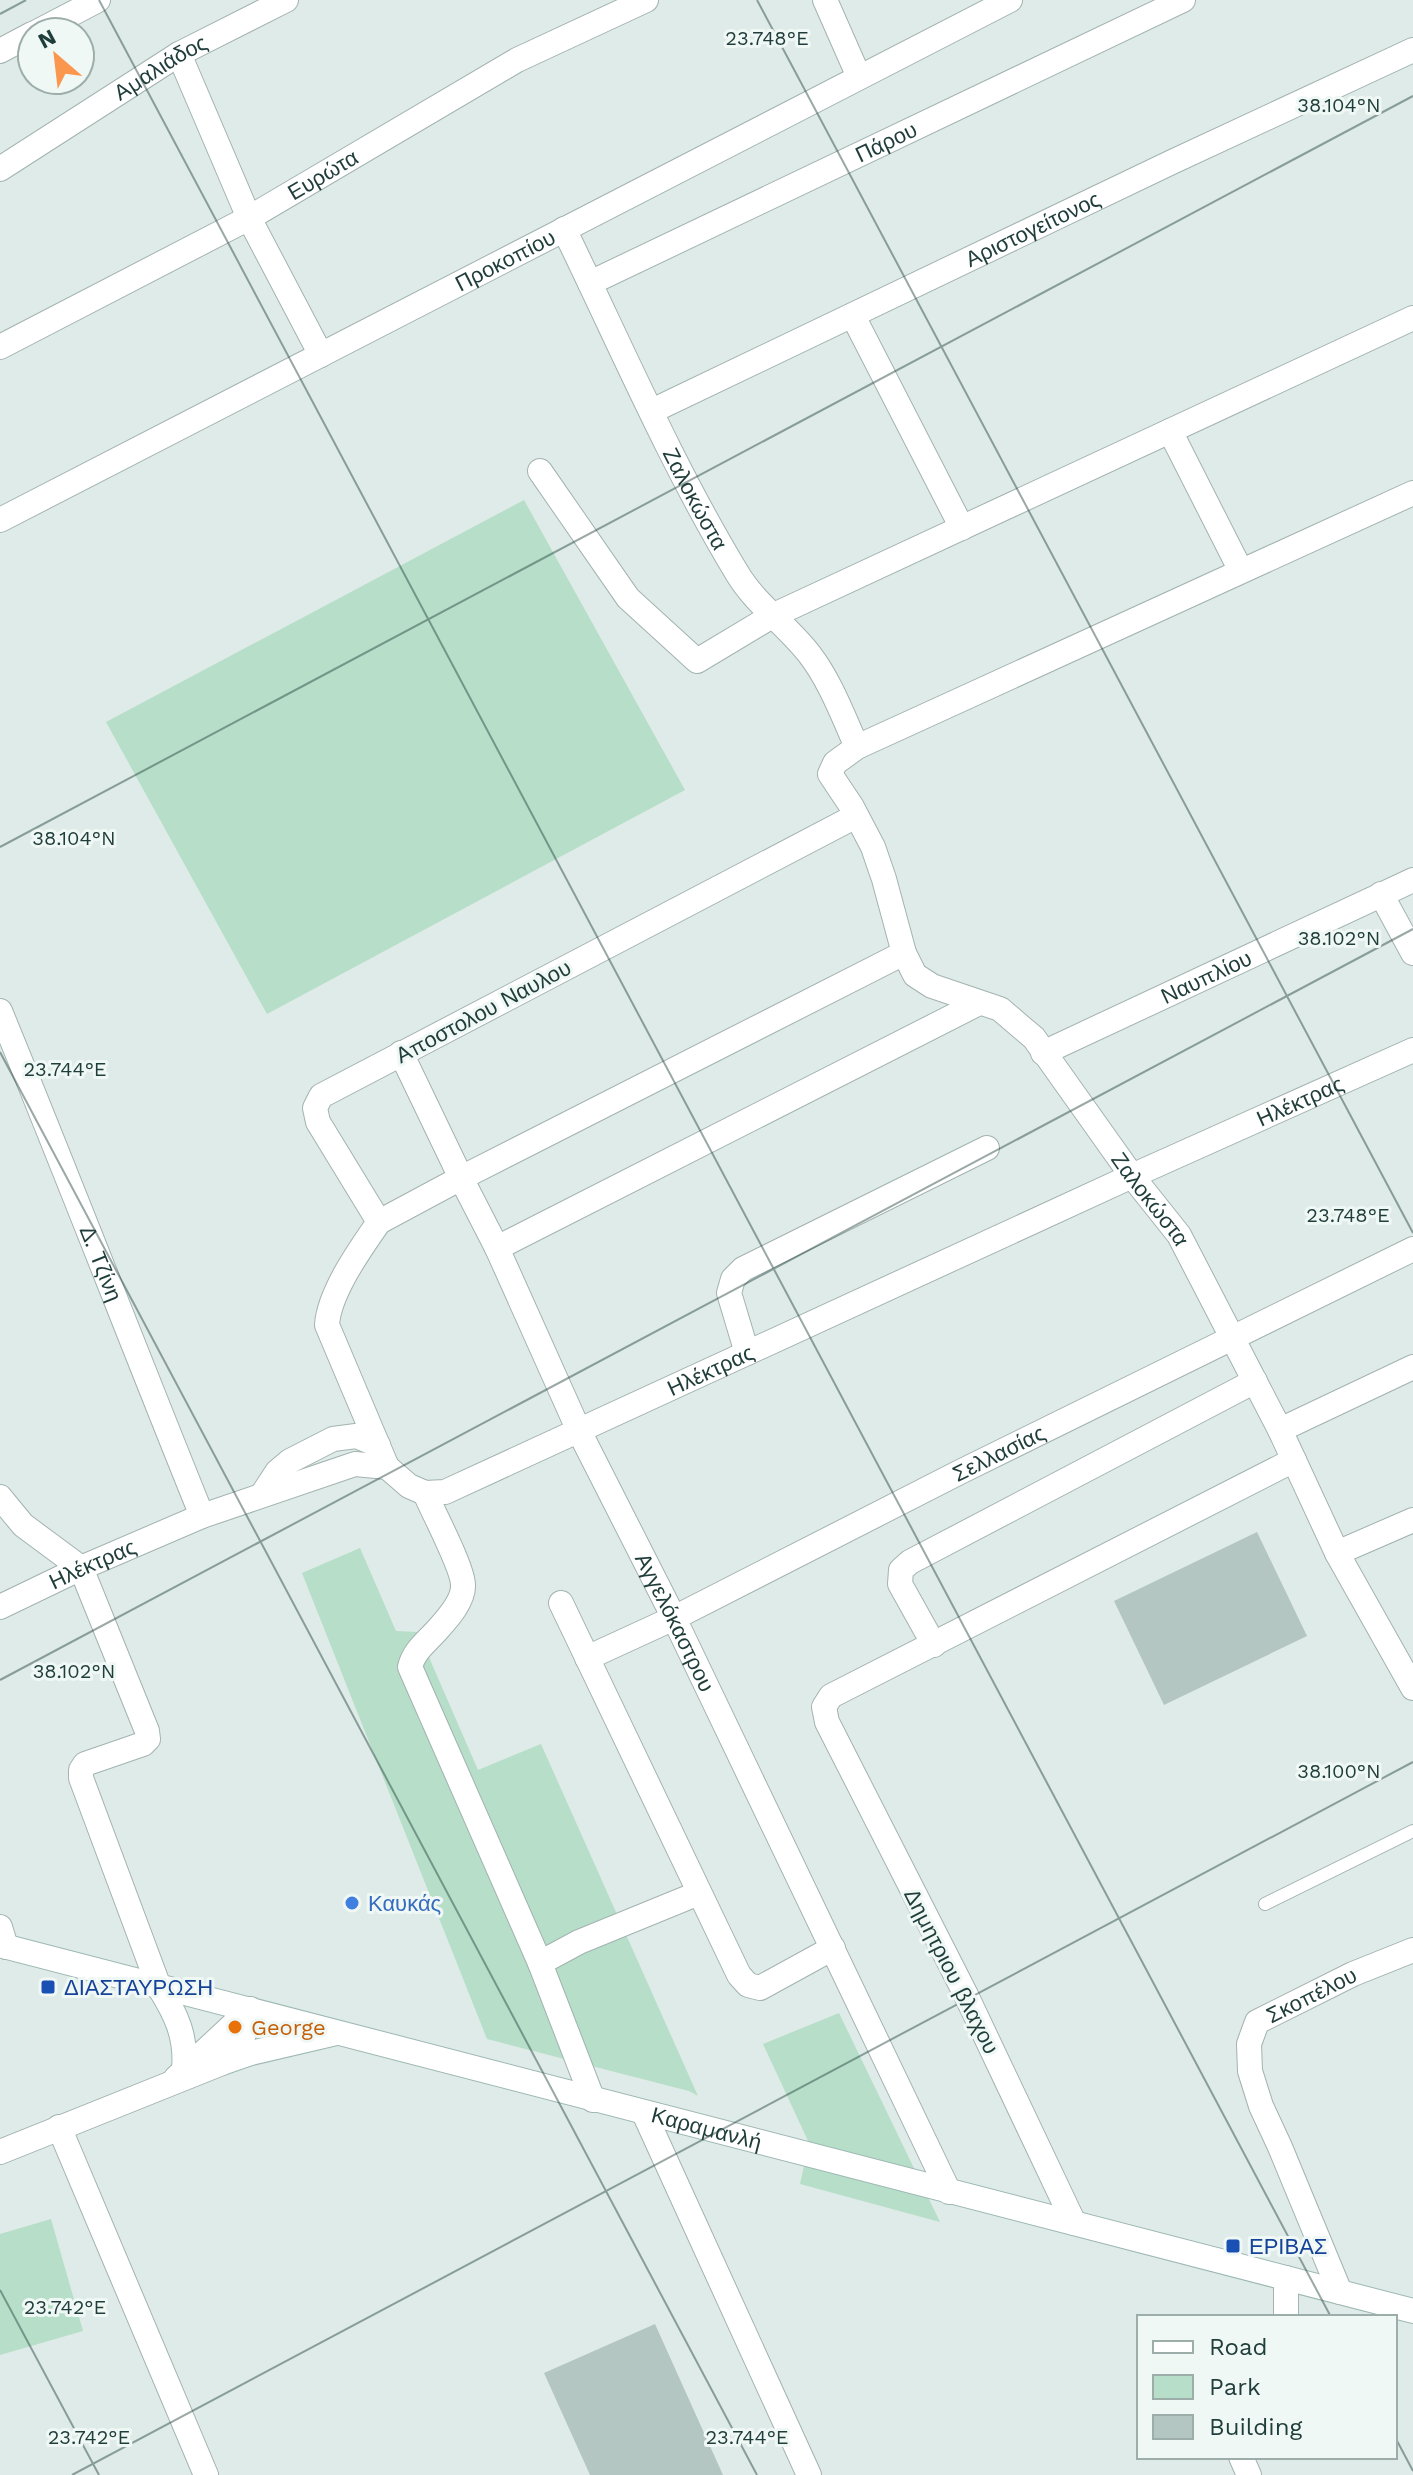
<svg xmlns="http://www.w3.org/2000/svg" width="1413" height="2475" viewBox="0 0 1413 2475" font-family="'Work Sans',sans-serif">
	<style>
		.green { fill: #b6dec8 }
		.building { fill: #b4c6c2 }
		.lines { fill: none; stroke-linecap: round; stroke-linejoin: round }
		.service-casing { stroke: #a2b3b0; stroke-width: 14 }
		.minor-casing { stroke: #a2b3b0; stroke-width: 26 }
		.secondary-casing { stroke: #9db8b3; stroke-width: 26 }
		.service { stroke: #fff; stroke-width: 12 }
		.minor { stroke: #fff; stroke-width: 24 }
		.secondary { stroke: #fff; stroke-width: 24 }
		.ticks { fill: none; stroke: #1f3d3a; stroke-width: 2; stroke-opacity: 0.45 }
		.shop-dot { fill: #3f7fe0; stroke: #f0f8f5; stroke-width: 3 }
		.transit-dot { fill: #1a4fb4; stroke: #f0f8f5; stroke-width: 3 }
		.food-dot { fill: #e8710a; stroke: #f0f8f5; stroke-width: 3 }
		.labels { text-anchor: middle; stroke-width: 6; stroke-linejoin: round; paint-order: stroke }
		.street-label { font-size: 22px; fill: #1f3d3a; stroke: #f0f8f5 }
		.shop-label { font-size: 22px; fill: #366cbe; stroke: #f0f8f5; text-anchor: start }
		.transit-label { font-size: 22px; fill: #164399; stroke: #f0f8f5; text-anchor: start }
		.food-label { font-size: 22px; fill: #c56008; stroke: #f0f8f5; text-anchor: start }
		.ticks-label { font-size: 20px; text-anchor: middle; fill: #1f3d3a; stroke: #f0f8f5; stroke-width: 6; stroke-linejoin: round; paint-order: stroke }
	</style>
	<rect width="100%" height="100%" fill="#dfebe8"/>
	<path class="green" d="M524,500L685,790L267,1014L106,722Z
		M360,1548L396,1631L418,1632L478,1770L541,1744L698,2096L689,2091L487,2039L302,1573Z
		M839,2013L940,2222L800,2184L809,2143L763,2044Z
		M51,2219L83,2331L0,2355V2234Z"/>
	<path class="building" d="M1257,1532L1307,1636L1164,1705L1114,1601Z
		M655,2324L723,2475H590L544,2373Z"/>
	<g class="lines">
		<g class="service-casing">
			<path id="service" d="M1265,1904L1413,1831"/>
		</g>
		<g class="minor-casing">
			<g id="minor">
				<path d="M825,0L859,77"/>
				<path d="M37,32L98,0"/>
				<path d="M0,51L32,34"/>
				<path d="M179,54L249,218L321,355"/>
				<path id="s1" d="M0,169L179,54L286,0"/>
				<path id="s2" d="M564,229C620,344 671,464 737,573C756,605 787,625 810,655C830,681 843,716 857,747"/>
				<path id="s3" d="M590,283L1183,0"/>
				<path d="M853,316L962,528"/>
				<path id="s4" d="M0,347L249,218L517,60L646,0"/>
				<path id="s5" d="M652,411L1172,162L1413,50"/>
				<path d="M1170,431L1241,571"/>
				<path d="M540,471L628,598L697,661L772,616L1413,318"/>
				<path id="s6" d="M1413,493L857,747L835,763L830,774L852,807L873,847L884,879L904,953L915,975L932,986L1000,1009L1034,1038L1132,1176L1179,1235L1280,1430L1337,1553L1413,1688"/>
				<path id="s7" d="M0,520L1010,0"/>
				<path d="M856,816L321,1096L315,1108L318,1122L379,1222L461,1178L904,953"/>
				<path d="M1381,894L1413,953"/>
				<path id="s8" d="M0,1011C69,1179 134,1348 202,1516"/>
				<path id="s9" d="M401,1053L461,1178L497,1248L579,1431L674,1618L949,2192"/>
				<path id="s10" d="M1043,1053L1413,880"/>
				<path d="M379,1222C360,1249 329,1293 327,1325L387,1467"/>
				<path d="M497,1248L979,1003"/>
				<path d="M747,1353L729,1293L733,1279L743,1269L987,1148"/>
				<path d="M1280,1430L1413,1367"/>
				<path d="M425,1493C433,1512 463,1568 463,1585C464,1600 448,1618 439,1628C428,1641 414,1650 410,1667L540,1963L593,2100"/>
				<path d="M262,1495L277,1472L290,1461L333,1439L356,1436L378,1445"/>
				<path d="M0,1497L23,1525L81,1568L147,1731L148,1739L143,1744L85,1764L81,1770V1778L159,1987"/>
				<path d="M1337,1553L1413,1520"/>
				<path d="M561,1603L739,1975L748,1985L760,1988L833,1948"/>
				<path id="s11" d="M0,1607L81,1568L202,1516L355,1464L387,1467L409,1486L425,1493L445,1492L1132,1176L1413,1050"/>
				<path d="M934,1645L900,1584L901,1570L910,1562L1255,1381"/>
				<path id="s12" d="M587,1658L674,1618L960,1472L1413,1249"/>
				<path d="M0,1927L6,1947"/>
				<path d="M540,1963L579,1942L699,1893"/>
				<path d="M176,2078L250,2009"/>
				<path d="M644,2113L809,2475"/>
				<path d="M59,2127L206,2475"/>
				<path d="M0,2152L222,2063C238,2047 249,2032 250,2009"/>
				<path d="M1074,2223L966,1995L827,1722L824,1707L831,1696L1294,1460"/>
				<path d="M1286,2278V2317"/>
				<path id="s13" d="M1340,2292L1280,2147L1261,2106L1250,2071L1249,2044L1257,2022L1353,1974L1413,1950"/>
				<path d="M1241,2457L1249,2475"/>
			</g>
		</g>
		<g class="secondary-casing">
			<g id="secondary">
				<path id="s14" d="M0,1945L1413,2311"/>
				<path d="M159,1987C176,2014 187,2037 184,2070"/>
				<path d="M222,2063L251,2053L336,2033"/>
			</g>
		</g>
		<use href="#service" class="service"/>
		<use href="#minor" class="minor"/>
		<use href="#secondary" class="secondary"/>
	</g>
	<path class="ticks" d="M99,0L1331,2317M757,0L1413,1233M0,14L26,0M0,847L1413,96M0,1052L757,2475M0,1680L1413,929M0,2290L99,2475M1395,2437L1413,2471M72,2475L1413,1762"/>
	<circle class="shop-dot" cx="352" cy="1903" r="8"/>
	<g class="transit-dot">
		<rect x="40" y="1979" width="16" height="16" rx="4"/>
		<rect x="1225" y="2238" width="16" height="16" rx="4"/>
	</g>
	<circle class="food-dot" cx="235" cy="2027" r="8"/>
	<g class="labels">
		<g class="street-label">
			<text dy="8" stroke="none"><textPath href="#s1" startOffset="190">Αμαλιάδος</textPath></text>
			<text dy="8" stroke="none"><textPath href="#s3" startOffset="328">Πάρου</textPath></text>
			<text dy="8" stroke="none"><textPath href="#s4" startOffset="366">Ευρώτα</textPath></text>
			<text dy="8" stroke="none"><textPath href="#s5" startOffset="422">Αριστογείτονος</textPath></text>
			<text dy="8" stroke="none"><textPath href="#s7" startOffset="568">Προκοπίου</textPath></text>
			<text dy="8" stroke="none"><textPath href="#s2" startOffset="300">Ζαλοκώστα</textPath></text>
			<text dy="8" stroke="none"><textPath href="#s10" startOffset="180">Ναυπλίου</textPath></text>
			<text transform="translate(483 1011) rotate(-28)" y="8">Αποστολου Ναυλου</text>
			<text dy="8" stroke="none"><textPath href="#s11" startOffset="1422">Ηλέκτρας</textPath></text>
			<text dy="8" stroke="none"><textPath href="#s6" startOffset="1206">Ζαλοκώστα</textPath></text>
			<text dy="8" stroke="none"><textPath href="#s8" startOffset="272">Δ. Τζίνη</textPath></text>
			<text dy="8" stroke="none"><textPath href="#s11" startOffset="774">Ηλέκτρας</textPath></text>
			<text dy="8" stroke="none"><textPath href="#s12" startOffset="460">Σελλασίας</textPath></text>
			<text dy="8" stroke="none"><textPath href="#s11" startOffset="102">Ηλέκτρας</textPath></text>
			<text dy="8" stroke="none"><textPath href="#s9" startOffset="632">Αγγελόκαστρου</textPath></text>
			<text transform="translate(952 1971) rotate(63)" y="8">Δημητριου βλαχου</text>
			<text dy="8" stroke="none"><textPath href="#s13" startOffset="350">Σκοπέλου</textPath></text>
			<text dy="8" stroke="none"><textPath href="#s14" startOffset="730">Καραμανλή</textPath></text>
		</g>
		<g class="shop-label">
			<text x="368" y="1911">Καυκάς</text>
		</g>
		<g class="transit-label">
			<text x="64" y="1995">ΔΙΑΣΤΑΥΡΩΣΗ</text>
			<text x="1249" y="2254">ΕΡΙΒΑΣ</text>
		</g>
		<g class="food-label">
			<text x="251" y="2035">George</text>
		</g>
	</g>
	<g class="ticks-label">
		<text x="767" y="45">23.748°E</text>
		<text x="1339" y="112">38.104°N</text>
		<text x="74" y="845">38.104°N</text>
		<text x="1339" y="945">38.102°N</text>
		<text x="65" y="1076">23.744°E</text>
		<text x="1348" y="1222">23.748°E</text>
		<text x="74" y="1678">38.102°N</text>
		<text x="1339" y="1778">38.100°N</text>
		<text x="65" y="2314">23.742°E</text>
		<text x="89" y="2444">23.742°E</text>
		<text x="747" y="2444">23.744°E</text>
	</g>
	<rect x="1137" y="2315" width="260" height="144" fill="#f0f8f5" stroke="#9cadaa" stroke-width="2"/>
	<rect x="1153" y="2341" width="40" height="12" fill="#ffffff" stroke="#9cadaa" stroke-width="2"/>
	<text x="1209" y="2355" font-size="24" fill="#1f3d3a">Road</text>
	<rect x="1153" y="2375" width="40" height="24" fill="#b6dec8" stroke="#9cadaa" stroke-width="2"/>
	<text x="1209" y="2395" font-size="24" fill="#1f3d3a">Park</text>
	<rect x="1153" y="2415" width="40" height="24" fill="#b4c6c2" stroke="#9cadaa" stroke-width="2"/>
	<text x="1209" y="2435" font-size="24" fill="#1f3d3a">Building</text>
	<g transform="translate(56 56) rotate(332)"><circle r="38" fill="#f0f8f5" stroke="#9cadaa" stroke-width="2"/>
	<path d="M0-6L14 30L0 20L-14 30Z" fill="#fb964e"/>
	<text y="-12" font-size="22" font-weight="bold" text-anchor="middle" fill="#1f3d3a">N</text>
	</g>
</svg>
